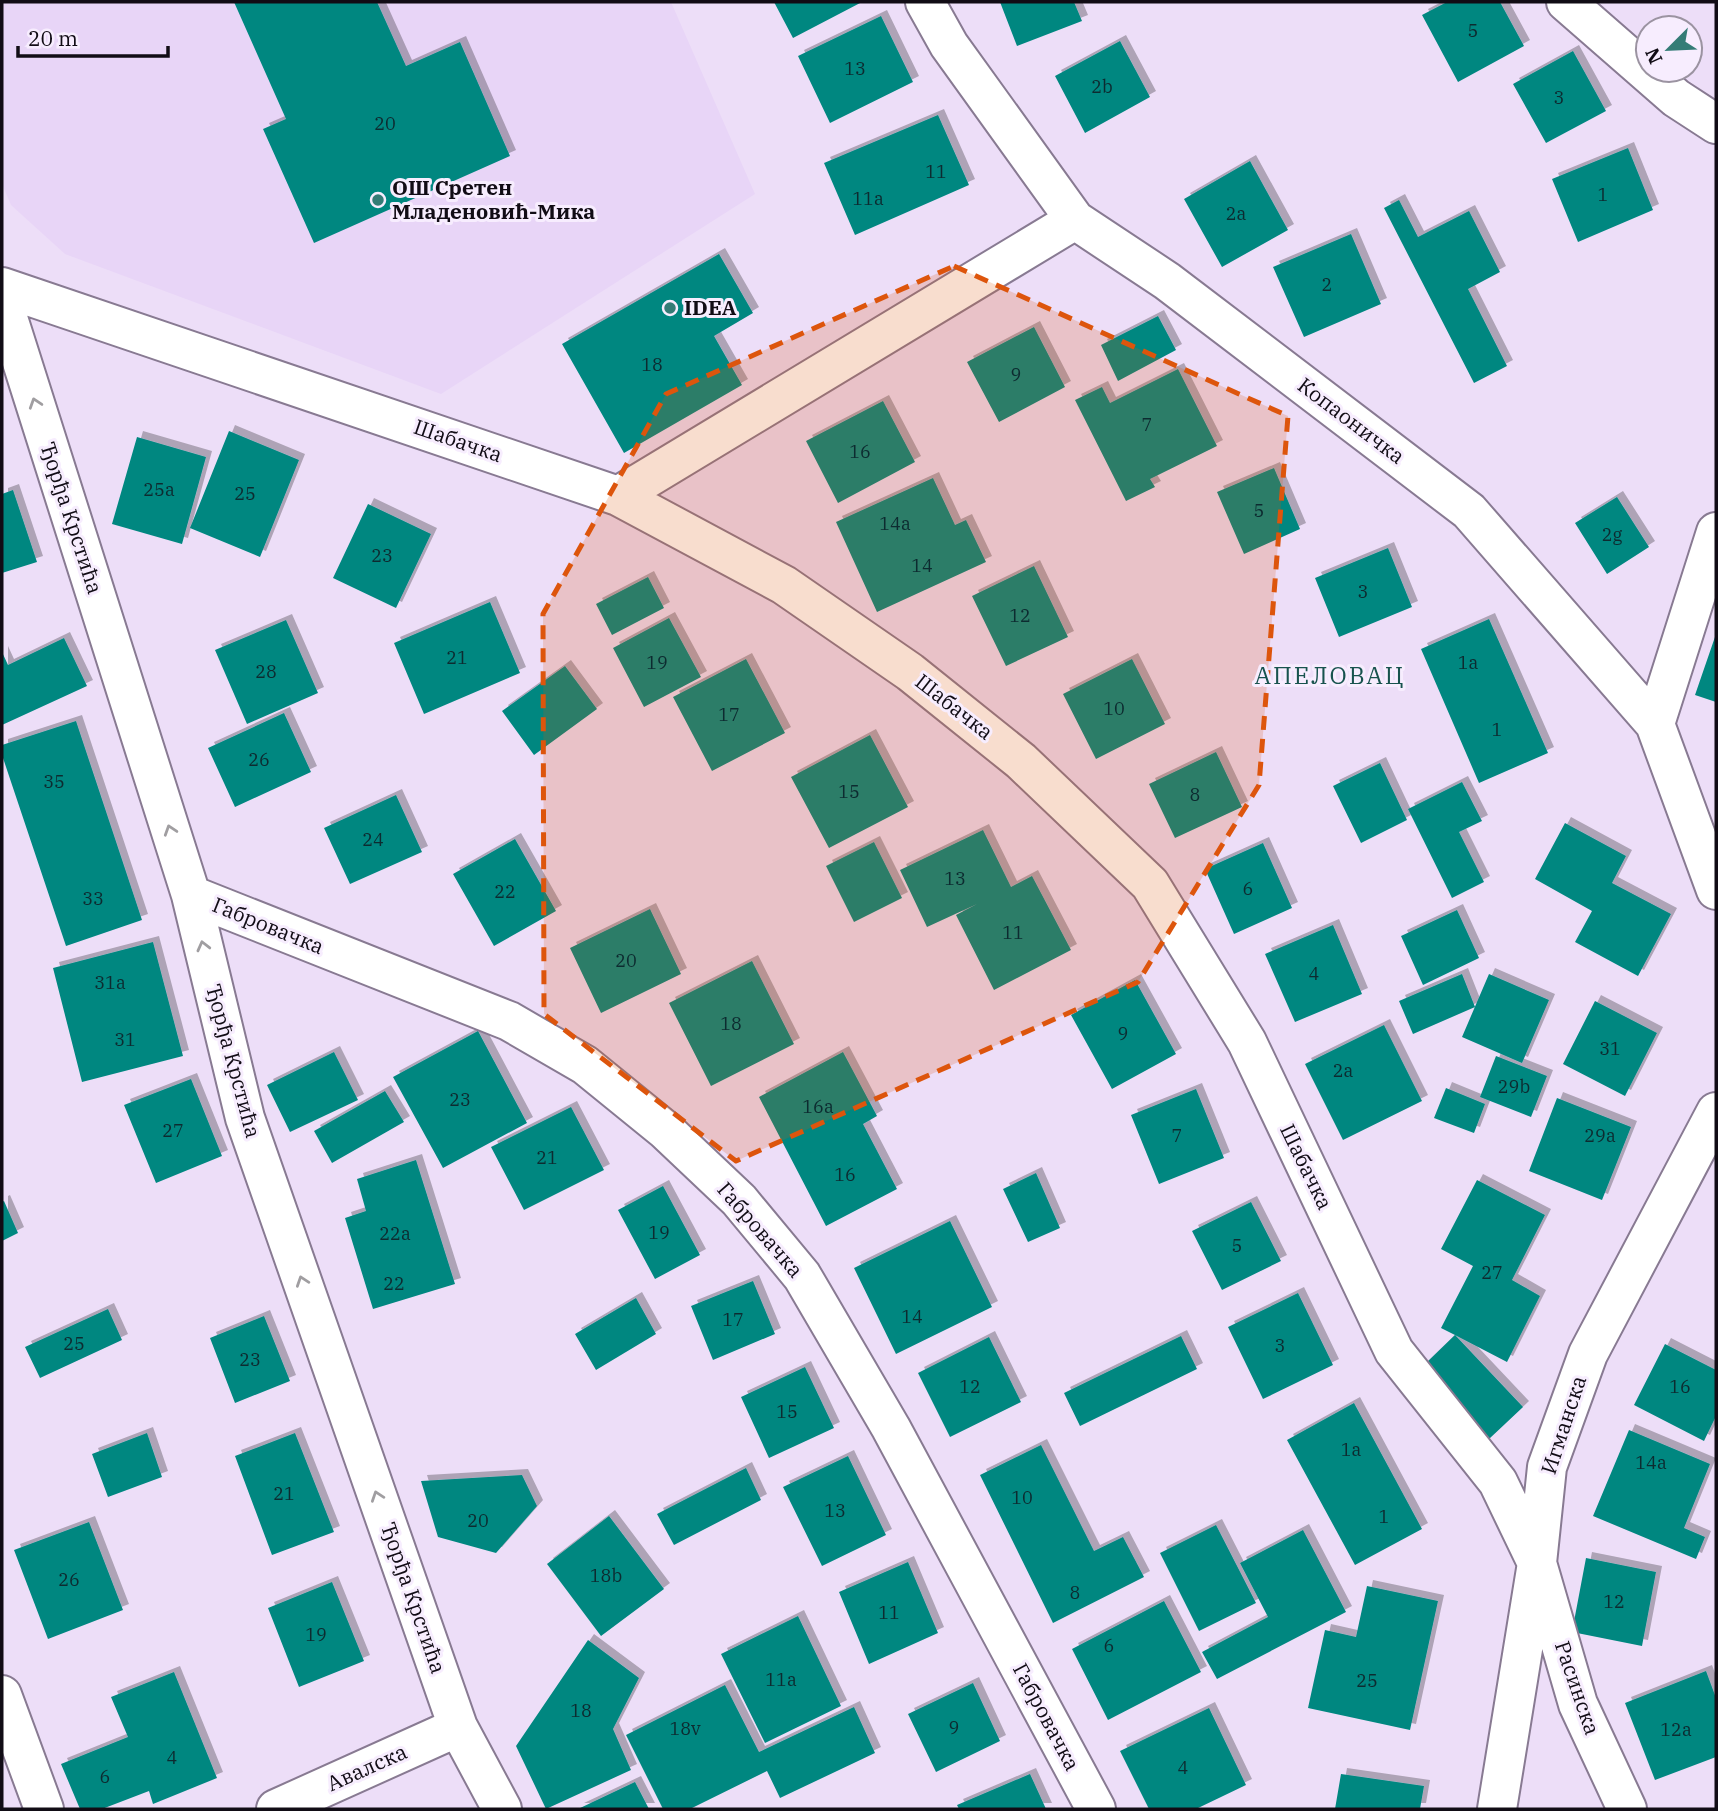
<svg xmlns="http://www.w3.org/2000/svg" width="1718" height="1811" viewBox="0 0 1718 1811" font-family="'IBM Plex Serif',serif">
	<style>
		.built { fill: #e8d5f7 }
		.building { fill: #028780; filter: url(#shadow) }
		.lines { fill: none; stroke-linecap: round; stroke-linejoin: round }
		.minor-casing { stroke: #887a92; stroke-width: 42 }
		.minor { stroke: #fff; stroke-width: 38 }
		.oneway { stroke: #a09ea1 }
		.marked { fill: #dd550c; fill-opacity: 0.2; stroke: #dd550c; stroke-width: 5; stroke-dasharray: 14 9; stroke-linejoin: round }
		.poi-dot { fill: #347c76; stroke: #f7edfe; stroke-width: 2.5 }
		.labels { text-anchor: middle; stroke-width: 6; stroke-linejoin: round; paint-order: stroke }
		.number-label { font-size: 18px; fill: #0d2b30 }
		.poi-label { font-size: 21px; font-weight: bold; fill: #110c15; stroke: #f7edfe; text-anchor: start }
		.street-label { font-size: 21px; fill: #110c15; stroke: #f7edfe }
		.quarter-label { font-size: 24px; letter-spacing: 2px; fill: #18534e; stroke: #f7edfe }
	</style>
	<defs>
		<filter id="shadow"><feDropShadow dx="6" dy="-6" stdDeviation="0" flood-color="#0004"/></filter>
	</defs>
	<rect width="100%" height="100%" fill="#eddef8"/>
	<path class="built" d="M2,2H671L755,194L441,394L65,254L11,205L2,184Z"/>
	<path class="building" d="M234,2H377L406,66L460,42L510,156L314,243L263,129L286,119Z
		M774,2H862L793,38Z
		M1000,2H1074L1082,21L1017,46Z
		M1447,2H1500L1524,46L1458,82L1422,15Z
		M881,16L913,82L830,123L798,56Z
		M1120,41L1150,97L1085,133L1055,76Z
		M1573,51L1606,111L1546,143L1513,84Z
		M938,115L969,185L855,235L824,163Z
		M1628,148L1653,210L1578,242L1552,179Z
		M1250,161L1288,230L1222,267L1184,199Z
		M1399,200L1418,237L1469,211L1500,272L1468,289L1507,366L1474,383L1384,208Z
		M1351,234L1381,304L1304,337L1273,267Z
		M719,254L753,313L714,336L742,385L624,453L562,344Z
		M1158,316L1176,350L1118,381L1101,345Z
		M1034,327L1065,387L999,422L967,362Z
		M1178,369L1217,446L1150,479L1155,487L1126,501L1075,400L1102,387L1110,403Z
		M883,401L915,462L838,503L806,441Z
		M229,431L299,460L260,557L190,528Z
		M137,437L206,457L182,544L112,524Z
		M1274,468L1300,529L1244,554L1217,492Z
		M933,478L955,525L966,520L986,562L877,612L836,522Z
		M13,490L37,562L2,573V494Z
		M1617,497L1649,547L1607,574L1575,523Z
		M368,504L431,534L396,608L333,578Z
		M1388,548L1412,607L1339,637L1315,578Z
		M1034,566L1068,637L1006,666L972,596Z
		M648,577L664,608L612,635L596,604Z
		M490,602L520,673L424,714L394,643Z
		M669,618L701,677L644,707L613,648Z
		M1489,619L1548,753L1479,783L1421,649Z
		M286,620L318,693L247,724L215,650Z
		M1716,634V702L1695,695Z
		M64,638L87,686L2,725V652L8,665Z
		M746,659L785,733L712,771L673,697Z
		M1132,659L1165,724L1096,759L1063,694Z
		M565,666L597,709L534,755L502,711Z
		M284,713L311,772L235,807L208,748Z
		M76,721L142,920L66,946L2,755V745Z
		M870,735L908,807L829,848L791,777Z
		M1216,752L1242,807L1175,838L1149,784Z
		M1380,763L1407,820L1361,843L1333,786Z
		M1462,782L1482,821L1459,832L1484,882L1452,898L1408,809Z
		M396,795L422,852L350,884L324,828Z
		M1565,823L1626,856L1612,883L1671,914L1638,976L1575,942L1592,911L1535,879Z
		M983,830L1011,887L1032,876L1071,950L994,990L956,915L977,904L927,927L900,870Z
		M515,839L556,911L494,946L453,874Z
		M874,842L902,898L854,922L826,866Z
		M1263,843L1292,908L1234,934L1205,869Z
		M650,909L681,974L601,1013L570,948Z
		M1457,910L1479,958L1423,985L1401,936Z
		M1333,925L1362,994L1295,1022L1265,954Z
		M153,942L183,1056L82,1082L53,968Z
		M752,961L794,1044L711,1086L669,1003Z
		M1462,974L1475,1007L1413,1034L1399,1001Z
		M1489,974L1549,1000L1522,1063L1462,1037Z
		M1135,980L1176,1054L1112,1089L1071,1015Z
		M1595,1001L1657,1033L1625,1096L1563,1064Z
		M1384,1025L1422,1101L1343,1140L1305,1064Z
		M478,1031L527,1123L443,1168L393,1077Z
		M334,1052L358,1100L290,1132L267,1085Z
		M843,1052L877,1116L863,1124L897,1189L826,1226L759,1097Z
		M1496,1056L1547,1076L1531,1117L1480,1097Z
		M191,1079L222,1156L156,1183L124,1105Z
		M1446,1088L1485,1104L1474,1133L1434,1118Z
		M1196,1089L1224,1158L1159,1184L1131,1115Z
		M385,1091L404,1122L332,1163L314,1131Z
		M1557,1098L1631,1127L1602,1200L1529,1171Z
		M571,1107L604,1170L524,1210L491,1147Z
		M416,1160L455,1284L373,1309L345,1218L366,1211L357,1179Z
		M1036,1173L1060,1228L1028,1242L1003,1189Z
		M1477,1180L1545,1215L1512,1280L1540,1296L1507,1362L1455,1335L1523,1407L1489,1439L1422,1367L1455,1335L1441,1328L1473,1266L1441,1249Z
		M663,1186L700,1255L655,1279L618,1210Z
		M4,1201L18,1233L2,1241V1202Z
		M1251,1202L1281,1261L1222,1290L1192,1231Z
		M950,1221L992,1307L896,1354L854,1268Z
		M753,1281L775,1334L713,1360L691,1306Z
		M1298,1293L1333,1365L1263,1399L1228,1327Z
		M636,1298L656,1334L596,1370L575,1334Z
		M108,1309L122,1340L40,1378L25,1347Z
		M264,1316L290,1381L235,1403L210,1338Z
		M1181,1336L1197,1369L1080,1426L1064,1393Z
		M989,1337L1021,1402L950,1437L918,1373Z
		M1665,1344L1716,1370V1416L1704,1441L1634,1405Z
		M805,1367L834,1428L769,1458L741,1397Z
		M1354,1403L1422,1529L1355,1565L1287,1440Z
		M1629,1430L1710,1464L1684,1528L1705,1537L1696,1559L1593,1516Z
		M147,1433L162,1477L108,1497L92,1454Z
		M295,1433L334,1532L272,1555L235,1456Z
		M1041,1445L1094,1551L1123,1537L1144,1577L1053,1623L980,1475Z
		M848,1456L886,1535L822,1566L783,1487Z
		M746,1468L761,1500L674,1545L657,1514Z
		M522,1475L537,1506L496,1553L438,1537L421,1481Z
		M609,1516L664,1589L601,1636L547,1564Z
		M89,1522L123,1610L48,1639L14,1550Z
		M1216,1525L1256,1603L1199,1631L1160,1553Z
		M1303,1530L1346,1612L1217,1679L1202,1652L1268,1617L1240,1563Z
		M1586,1558L1656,1572L1642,1646L1572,1632Z
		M908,1562L938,1633L869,1664L839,1592Z
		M332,1582L364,1661L299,1687L268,1608Z
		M1367,1586L1438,1601L1410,1730L1308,1708L1325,1630L1356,1637Z
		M1164,1601L1201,1672L1108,1720L1072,1649Z
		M798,1616L841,1706L765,1743L721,1654Z
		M588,1640L639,1678L613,1729L631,1770L546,1809L516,1746Z
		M1706,1671L1716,1698V1757L1655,1780L1625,1703Z
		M174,1672L217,1778L153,1804L149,1791L102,1809H80L61,1764L128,1737L111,1697Z
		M973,1683L1000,1741L936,1772L908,1714Z
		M725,1685L759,1752L854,1707L875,1753L780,1798L767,1771L690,1809H663L626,1735Z
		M1209,1708L1246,1785L1196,1809H1149L1120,1751Z
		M1030,1774L1046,1809H959L957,1805Z
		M1341,1774L1424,1786L1420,1809H1335Z
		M635,1782L649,1809H578Z"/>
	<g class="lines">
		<g class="minor-casing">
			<path id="minor" d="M925,2L949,45L1075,220L1167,281L1469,511L1655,724L1716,890
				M1566,2L1676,98L1716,124
				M2,287L618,496L784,585L910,672L1021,761L1150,884L1247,1042L1394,1351L1498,1482L1537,1563L1578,1704L1627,1809
				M2,299L191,895L245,1118L458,1727L502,1809
				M618,496L1075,220
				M1655,724L1716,532
				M191,895L509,1021L585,1065L665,1130L739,1200L802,1276L891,1428L1096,1809
				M2,1695L44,1809
				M276,1809L458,1727
				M1497,1809L1537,1563L1547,1467L1588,1354L1716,1112"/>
		</g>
		<use href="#minor" class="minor"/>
	</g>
	<defs><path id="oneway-chevron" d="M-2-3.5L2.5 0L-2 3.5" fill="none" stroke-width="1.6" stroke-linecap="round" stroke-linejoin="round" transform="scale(1.75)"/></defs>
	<g class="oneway">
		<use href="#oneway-chevron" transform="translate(35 403) rotate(-108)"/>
		<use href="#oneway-chevron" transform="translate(170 830) rotate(-108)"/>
		<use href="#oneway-chevron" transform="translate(203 946) rotate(-104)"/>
		<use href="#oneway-chevron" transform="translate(302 1281) rotate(-109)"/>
		<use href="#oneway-chevron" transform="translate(377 1496) rotate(-109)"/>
	</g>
	<path class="marked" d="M954,266L1288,416L1259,785L1138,982L736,1161L544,1014L543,614L666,394Z"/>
	<g class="poi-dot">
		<circle cx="378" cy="200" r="7"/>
		<circle cx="670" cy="308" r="7"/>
	</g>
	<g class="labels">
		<g class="number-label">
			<text x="1473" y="37">5</text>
			<text x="855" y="75">13</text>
			<text x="1102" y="93">2b</text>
			<text x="1559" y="104">3</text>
			<text x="385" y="130">20</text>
			<text x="936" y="178">11</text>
			<text x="1603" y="201">1</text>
			<text x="868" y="205">11a</text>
			<text x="1236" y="220">2a</text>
			<text x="1327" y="291">2</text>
			<text x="652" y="371">18</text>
			<text x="1016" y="381">9</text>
			<text x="1147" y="431">7</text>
			<text x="860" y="458">16</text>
			<text x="159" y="496">25a</text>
			<text x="245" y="500">25</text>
			<text x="1259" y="517">5</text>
			<text x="895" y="530">14a</text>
			<text x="1612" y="541">2g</text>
			<text x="382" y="562">23</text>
			<text x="922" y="572">14</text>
			<text x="1363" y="598">3</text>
			<text x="1020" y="622">12</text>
			<text x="457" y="664">21</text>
			<text x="657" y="669">19</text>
			<text x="1468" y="669">1a</text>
			<text x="266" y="678">28</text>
			<text x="1114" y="715">10</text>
			<text x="729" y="721">17</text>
			<text x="1497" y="736">1</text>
			<text x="259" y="766">26</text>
			<text x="54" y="788">35</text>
			<text x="849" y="798">15</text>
			<text x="1195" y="801">8</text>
			<text x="373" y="846">24</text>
			<text x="955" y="885">13</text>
			<text x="1248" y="895">6</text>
			<text x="505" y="898">22</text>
			<text x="93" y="905">33</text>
			<text x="1013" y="939">11</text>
			<text x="626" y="967">20</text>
			<text x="1314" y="980">4</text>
			<text x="110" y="989">31a</text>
			<text x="731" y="1030">18</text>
			<text x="1123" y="1040">9</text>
			<text x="125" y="1046">31</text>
			<text x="1610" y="1055">31</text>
			<text x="1343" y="1077">2a</text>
			<text x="1514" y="1093">29b</text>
			<text x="460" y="1106">23</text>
			<text x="818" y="1113">16a</text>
			<text x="173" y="1137">27</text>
			<text x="1177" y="1142">7</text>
			<text x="1600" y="1142">29a</text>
			<text x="547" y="1164">21</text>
			<text x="845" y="1181">16</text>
			<text x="659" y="1239">19</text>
			<text x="395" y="1240">22a</text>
			<text x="1237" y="1252">5</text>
			<text x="1492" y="1279">27</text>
			<text x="394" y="1290">22</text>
			<text x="912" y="1323">14</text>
			<text x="733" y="1326">17</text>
			<text x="74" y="1350">25</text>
			<text x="1280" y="1352">3</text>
			<text x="250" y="1366">23</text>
			<text x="970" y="1393">12</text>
			<text x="1680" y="1393">16</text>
			<text x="787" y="1418">15</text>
			<text x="1351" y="1456">1a</text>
			<text x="1651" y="1469">14a</text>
			<text x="284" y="1500">21</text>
			<text x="1022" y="1504">10</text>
			<text x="835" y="1517">13</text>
			<text x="1384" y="1523">1</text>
			<text x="478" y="1527">20</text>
			<text x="606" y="1582">18b</text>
			<text x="69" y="1586">26</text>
			<text x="1075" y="1599">8</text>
			<text x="1614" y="1608">12</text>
			<text x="889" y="1619">11</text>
			<text x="316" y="1641">19</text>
			<text x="1109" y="1652">6</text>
			<text x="781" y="1686">11a</text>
			<text x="1367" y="1687">25</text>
			<text x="581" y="1717">18</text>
			<text x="954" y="1734">9</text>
			<text x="685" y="1735">18v</text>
			<text x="1676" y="1736">12a</text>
			<text x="172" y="1764">4</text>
			<text x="1183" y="1774">4</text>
			<text x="105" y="1783">6</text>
		</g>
		<g class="poi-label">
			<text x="392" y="195">ОШ Сретен<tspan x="392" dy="24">Младеновић-Мика</tspan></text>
			<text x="684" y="315">IDEA</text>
		</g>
		<g class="street-label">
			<text transform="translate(1351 421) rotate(37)" y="7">Копаоничка</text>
			<text transform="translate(458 441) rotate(19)" y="7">Шабачка</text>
			<text transform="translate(71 518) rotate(72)" y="7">Ђорђа Крстића</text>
			<text transform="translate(954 707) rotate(38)" y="7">Шабачка</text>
			<text transform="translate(268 926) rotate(22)" y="7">Габровачка</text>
			<text transform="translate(233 1061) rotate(75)" y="7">Ђорђа Крстића</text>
			<text transform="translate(1306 1167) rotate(64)" y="7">Шабачка</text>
			<text transform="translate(760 1230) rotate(49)" y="7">Габровачка</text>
			<text transform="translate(1564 1425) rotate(-72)" y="7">Игманска</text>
			<text transform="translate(413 1598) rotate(71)" y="7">Ђорђа Крстића</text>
			<text transform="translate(1577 1688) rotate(71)" y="7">Расинска</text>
			<text transform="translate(1046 1717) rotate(62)" y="7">Габровачка</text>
			<text transform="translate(367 1768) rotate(-24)" y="7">Авалска</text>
		</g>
		<g class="quarter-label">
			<text x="1330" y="684">АПЕЛОВАЦ</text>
		</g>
	</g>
	<rect width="1718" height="1811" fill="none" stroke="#110c15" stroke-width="7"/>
	<g transform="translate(1669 49) rotate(246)"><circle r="33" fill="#f7edfe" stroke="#9b93a1" stroke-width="2"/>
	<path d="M0-5L12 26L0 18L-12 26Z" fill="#347c76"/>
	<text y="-10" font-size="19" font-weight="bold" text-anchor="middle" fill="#110c15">N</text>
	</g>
	<path d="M18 46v10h150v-10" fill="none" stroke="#110c15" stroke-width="3.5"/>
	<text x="28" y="46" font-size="21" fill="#110c15" stroke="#f7edfe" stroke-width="5" paint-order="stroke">20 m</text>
</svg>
